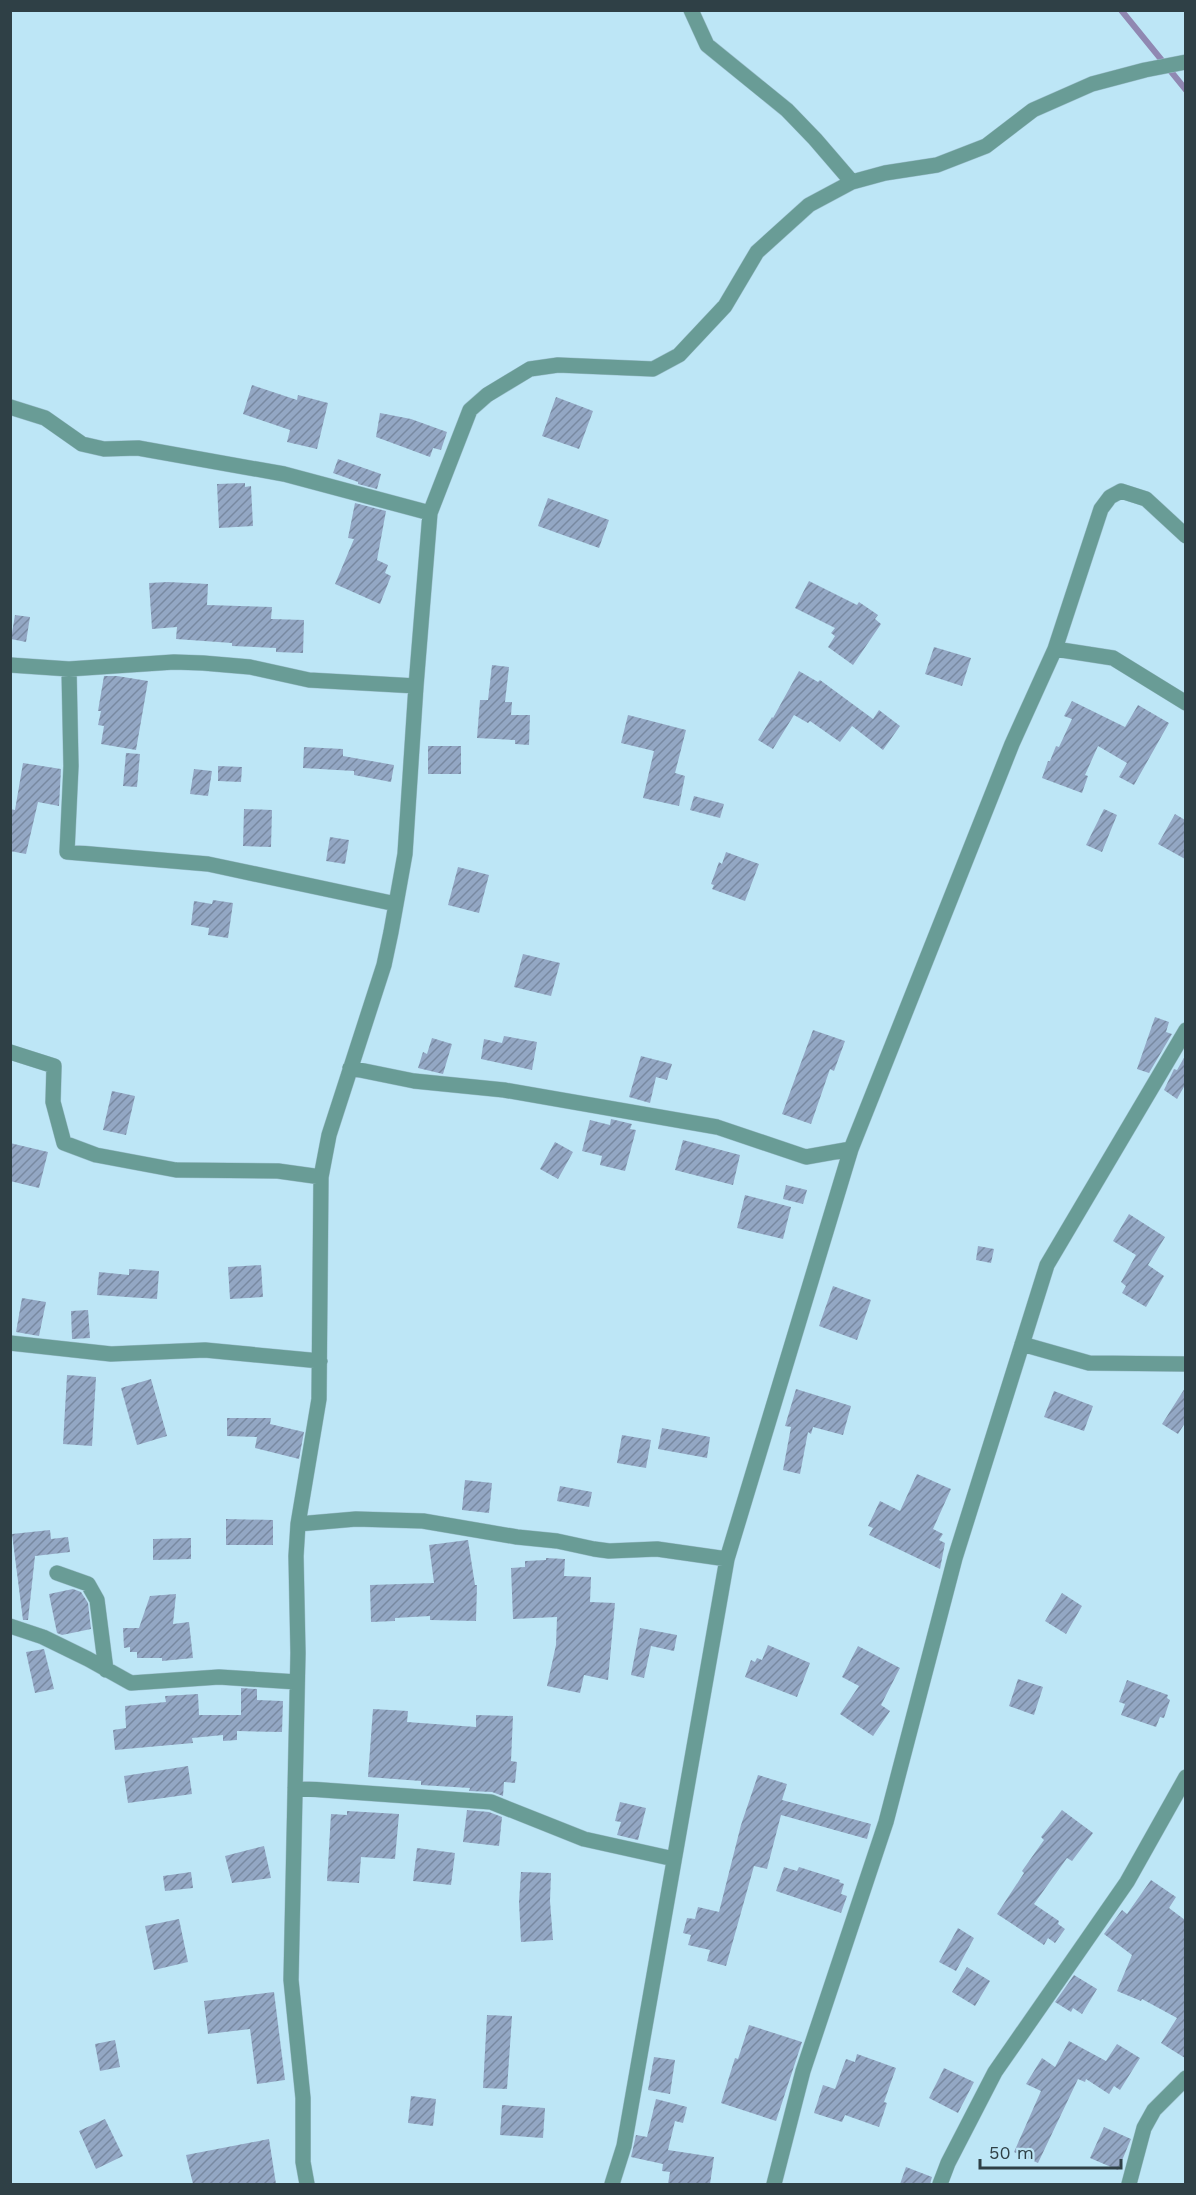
<svg xmlns="http://www.w3.org/2000/svg" width="1196" height="2195" viewBox="0 0 1196 2195" font-family="'Work Sans',sans-serif">
	<style>
		.lines { fill: none; stroke-linecap: round; stroke-linejoin: round }
		.stream { stroke: #9088b2; stroke-width: 6 }
		.building { fill: url(#building-hatch) }
		.minor-casing { stroke: #9ec1cf; stroke-width: 16 }
		.minor { stroke: #699c96; stroke-width: 15 }
	</style>
	<defs>
		<pattern id="building-hatch" width="6" height="6" patternUnits="userSpaceOnUse" patternTransform="scale(1.5)"><rect width="6" height="6" fill="#93a7c4"/><path d="M-1 1l2-2M0 6l6-6M5 7l2-2" fill="none" stroke="#7889a1"/></pattern>
	</defs>
	<rect width="100%" height="100%" fill="#bde6f6"/>
	<g class="lines">
		<path class="stream" d="M1121,10L1186,90"/>
	</g>
	<path class="building" d="M252,385L297,400L298,395L328,403L317,449L287,442L290,430L243,414Z
		M556,397L593,411L579,449L542,436Z
		M380,413L411,419L447,432L441,450L433,448L430,457L376,437Z
		M338,459L381,474L377,489L358,484V482L333,473Z
		M245,483V487L251,486L253,526L219,528L217,484Z
		M548,498L609,520L599,548L538,526Z
		M355,503L386,511L377,560L388,565L385,573L391,576L380,604L335,584L354,539L348,538Z
		M809,581L857,605L859,602L878,615L875,619L881,624L853,665L828,647L835,636L831,633L835,628L795,608Z
		M168,582L208,584L207,605L272,607L271,619L304,620L303,653L276,652V648L232,646V643L176,639L177,627L152,629L149,583Z
		M15,615L30,617L26,642L11,639Z
		M934,647L971,658L962,686L925,674Z
		M492,665L509,667L505,702H512L511,715H530L529,745L515,744V740L477,738L480,700H488Z
		M799,671L818,682L820,680L873,719L879,710L900,726L883,750L852,726L840,742L810,721L808,723L794,715L773,749L758,740L772,717L773,718Z
		M104,676H117L148,681L136,750L101,744L104,726L98,725L101,711H98Z
		M1072,701L1125,727L1138,705L1169,723L1134,785L1119,777L1127,763L1098,746L1085,775L1088,776L1082,793L1042,778L1048,761H1050L1056,746L1059,747L1072,719L1064,716Z
		M628,715L686,730L675,773L685,776L679,806L643,798L654,751L621,743Z
		M428,746H461V774H428Z
		M304,747L343,749V756L394,765L391,782L354,775V771L303,768Z
		M126,753L140,754L137,787L123,786Z
		M23,763L61,769L59,806L38,802L26,854L10,851V809L15,810Z
		M218,766L242,767L241,782L218,781Z
		M194,769L212,771L208,796L190,794Z
		M694,796L724,804L720,818L690,810Z
		M244,809L272,810L271,847L243,846Z
		M1104,809L1117,815L1102,852L1086,845Z
		M1175,814L1185,820V859L1158,844Z
		M330,837L349,840L345,864L326,861Z
		M726,852L759,864L745,901L712,889L714,885L711,884L719,862L722,864Z
		M458,867L489,875L479,913L448,905Z
		M213,900L233,903L228,938L208,935L209,928L191,925L194,901L212,904Z
		M523,954L560,963L551,996L514,987Z
		M1155,1017L1169,1022L1166,1032L1172,1034L1149,1073L1137,1069Z
		M813,1030L845,1041L834,1071L830,1069L811,1124L782,1114Z
		M504,1036L537,1042L532,1070L481,1059L484,1039L502,1043Z
		M432,1038L452,1044L443,1074L418,1068L423,1052L427,1054Z
		M641,1056L672,1064L667,1080L656,1077L650,1103L629,1097Z
		M1185,1056V1085L1177,1099L1164,1090L1174,1069L1177,1070Z
		M112,1091L135,1096L126,1135L103,1130Z
		M611,1119L632,1124L630,1129L636,1130L625,1171L600,1165L602,1156L582,1151L590,1120L610,1125Z
		M683,1140L740,1155L733,1185L675,1170Z
		M555,1142L573,1152L558,1179L540,1169Z
		M10,1143L48,1152L39,1188L10,1181Z
		M786,1185L807,1190L803,1204L783,1199Z
		M745,1195L791,1207L783,1239L737,1228Z
		M1129,1214L1165,1237L1148,1265L1164,1276L1146,1307L1122,1293L1126,1286L1121,1282L1136,1255L1113,1241Z
		M978,1246L994,1249L991,1263L976,1260Z
		M261,1265L263,1297L230,1299L228,1267Z
		M129,1269L159,1271L157,1299L97,1295L99,1272L129,1275Z
		M833,1286L871,1300L857,1340L819,1326Z
		M22,1298L46,1302L39,1336L16,1332Z
		M88,1310L90,1338L72,1339L71,1311Z
		M67,1375L96,1377L92,1446L63,1444Z
		M151,1379L167,1436L137,1445L121,1388Z
		M1185,1388V1423L1178,1434L1162,1424Z
		M796,1389L851,1406L843,1435L813,1427L811,1434L808,1432L800,1474L783,1470L791,1427L785,1426Z
		M1054,1391L1093,1406L1084,1431L1044,1417Z
		M227,1418H271L270,1424L304,1432L299,1459L255,1448L257,1437L227,1436Z
		M662,1428L710,1437L707,1458L658,1449Z
		M622,1435L651,1440L646,1468L617,1463Z
		M917,1474L951,1489L933,1529L943,1534L939,1540L945,1543L940,1569L869,1535L873,1528L868,1526L880,1501L900,1511Z
		M465,1480L492,1483L489,1513L462,1510Z
		M560,1486L592,1492L589,1507L557,1501Z
		M226,1519L273,1520V1545H226Z
		M50,1530L51,1539L68,1537L70,1552L35,1556L28,1620H23L12,1534Z
		M191,1538V1559L153,1560V1539Z
		M468,1540L475,1585H477L476,1621L430,1620V1616L395,1618V1621L371,1622L370,1585L434,1583L429,1545Z
		M546,1558L565,1559L564,1576L591,1577L590,1602L615,1603L608,1680L584,1675L580,1693L547,1686L556,1645L557,1617L513,1619L511,1568L525,1567V1561L546,1560Z
		M73,1589L81,1592L88,1603L91,1629L62,1635L57,1633L49,1594Z
		M1062,1593L1082,1606L1066,1634L1045,1621Z
		M176,1594L173,1624L189,1622L193,1658L162,1661V1658H137V1652H130V1647L124,1648L123,1628H139L150,1596Z
		M640,1628L677,1635L674,1651L651,1646L644,1678L631,1675Z
		M768,1645L810,1663L797,1697L745,1677L751,1660L755,1662L757,1658L762,1660Z
		M858,1646L900,1668L881,1705L890,1711L873,1736L840,1714L859,1686L842,1677Z
		M44,1649L54,1689L35,1693L26,1652Z
		M1018,1679L1043,1687L1034,1715L1009,1706Z
		M1127,1680L1168,1695L1167,1698L1170,1700L1164,1718L1160,1717L1156,1727L1121,1715L1125,1704L1119,1702Z
		M241,1688L257,1689V1700L283,1701L282,1732L237,1731V1740L223,1741V1735L192,1738L193,1743L115,1750L113,1730L126,1728L125,1706L166,1702L165,1696L198,1694L199,1715H241Z
		M373,1709L408,1711L407,1722L476,1727V1715L513,1716L511,1761L517,1762L515,1783L504,1782L503,1796L492,1792L469,1791L470,1788L421,1785V1781L368,1777Z
		M188,1766L192,1794L128,1803L124,1776Z
		M758,1775L787,1784L782,1800L871,1824L867,1839L781,1815L767,1869L754,1866L726,1966L707,1961L710,1950L688,1945L691,1935L683,1933L687,1918L695,1919L698,1907L719,1912L741,1825Z
		M620,1802L646,1808L638,1840L617,1835L621,1822L615,1821Z
		M467,1810L489,1812L502,1817L499,1846L463,1842Z
		M1062,1810L1093,1833L1072,1861L1067,1858L1034,1904L1059,1921L1058,1924L1065,1929L1055,1943L1048,1938L1044,1945L997,1914L1024,1873L1022,1871L1044,1840L1041,1837Z
		M347,1811L399,1814L395,1859L361,1857L359,1883L327,1881L331,1814L347,1815Z
		M264,1846L271,1878L232,1883L225,1856Z
		M417,1848L455,1853L451,1885L413,1881Z
		M784,1867L797,1871L799,1867L840,1880L839,1882L844,1884L841,1894L847,1896L841,1913L776,1891Z
		M191,1872L193,1888L165,1891L163,1876Z
		M521,1872L551,1873L550,1901L553,1940L521,1942L519,1902Z
		M1151,1880L1176,1897L1169,1908L1185,1920V2058L1161,2043L1177,2018L1142,1999L1141,2001L1117,1991L1132,1955L1104,1934L1122,1910L1127,1914Z
		M179,1919L188,1962L154,1970L145,1926Z
		M958,1928L974,1938L956,1971L939,1962Z
		M967,1967L990,1981L975,2006L952,1992Z
		M1074,1975L1097,1989L1082,2014L1073,2008L1071,2012L1055,2002Z
		M274,1992L285,2080L257,2084L250,2029L208,2034L204,2001Z
		M487,2015L512,2016L507,2089L483,2088Z
		M749,2025L802,2042L776,2121L721,2103L735,2058L738,2059Z
		M115,2040L120,2067L100,2071L95,2044Z
		M1069,2041L1106,2061L1117,2044L1140,2058L1120,2090L1114,2086L1109,2094L1086,2079L1085,2082L1078,2079L1038,2163L1014,2152L1041,2091L1026,2084L1042,2058L1055,2067Z
		M857,2054L896,2068L884,2102L887,2103L879,2127L845,2115L842,2122L814,2113L823,2085L835,2089L846,2059L855,2062Z
		M654,2057L675,2060L670,2094L648,2090Z
		M944,2068L974,2082L958,2113L929,2098Z
		M411,2096L436,2099L433,2126L408,2123Z
		M656,2099L687,2107L683,2123L675,2121L668,2150L714,2157L710,2184H668L670,2172L662,2171L663,2164L631,2157L636,2135L647,2137Z
		M502,2105L545,2108L543,2138L500,2135Z
		M105,2119L123,2156L96,2169L79,2131Z
		M1104,2127L1131,2139L1118,2170L1090,2158Z
		M269,2139L276,2184H193L186,2155Z
		M906,2167L932,2177L930,2184H900Z"/>
	<g class="lines">
		<g class="minor-casing">
			<path id="minor" d="M691,10L707,45L787,110L815,139L852,182
				M10,407L45,418L82,444L104,449L138,448L284,474L430,513
				M1055,649L1113,658L1186,703
				M10,665L69,669L174,662L203,663L250,667L309,680L416,686L430,513L470,410L487,395L530,369L558,365L653,369L679,355L725,306L757,252L809,205L852,182L885,173L937,165L986,146L1033,110L1092,84L1145,70L1186,62
				M69,669L71,766L67,852L208,864L396,904
				M10,1052L54,1066L53,1102L64,1143L96,1155L176,1170L278,1171L321,1177
				M350,1068L414,1081L504,1090L717,1127L806,1157L851,1149
				M10,1343L111,1354L205,1350L320,1361
				M1022,1344L1089,1363L1186,1364
				M298,1524L356,1519L423,1521L517,1537L557,1541L594,1549L609,1551L657,1549L727,1559
				M57,1573L88,1584L97,1600L106,1670
				M10,1626L43,1637L88,1659L131,1683L219,1677L297,1682
				M295,1788L491,1802L584,1839L674,1859
				M307,2184L303,2162V2098L291,1980L298,1653L296,1556L298,1524L319,1399L321,1177L329,1135L384,965L391,932L405,854L416,686
				M612,2184L624,2146L727,1559L851,1149L1012,744L1055,649L1101,509L1110,497L1121,491L1146,499L1186,536
				M774,2184L803,2071L886,1822L955,1558L1047,1265L1186,1030
				M940,2184L948,2163L995,2072L1127,1882L1186,1777
				M1129,2184L1144,2128L1154,2110L1186,2078"/>
		</g>
		<use href="#minor" class="minor"/>
	</g>
	<rect width="1196" height="2195" fill="none" stroke="#2f4046" stroke-width="24"/>
	<path d="M980 2159v9h141v-9" fill="none" stroke="#2f4046" stroke-width="3"/>
	<text x="989" y="2159" font-size="18" fill="#2f4046" stroke="#bde6f6" stroke-width="4.5" paint-order="stroke">50 m</text>
</svg>
